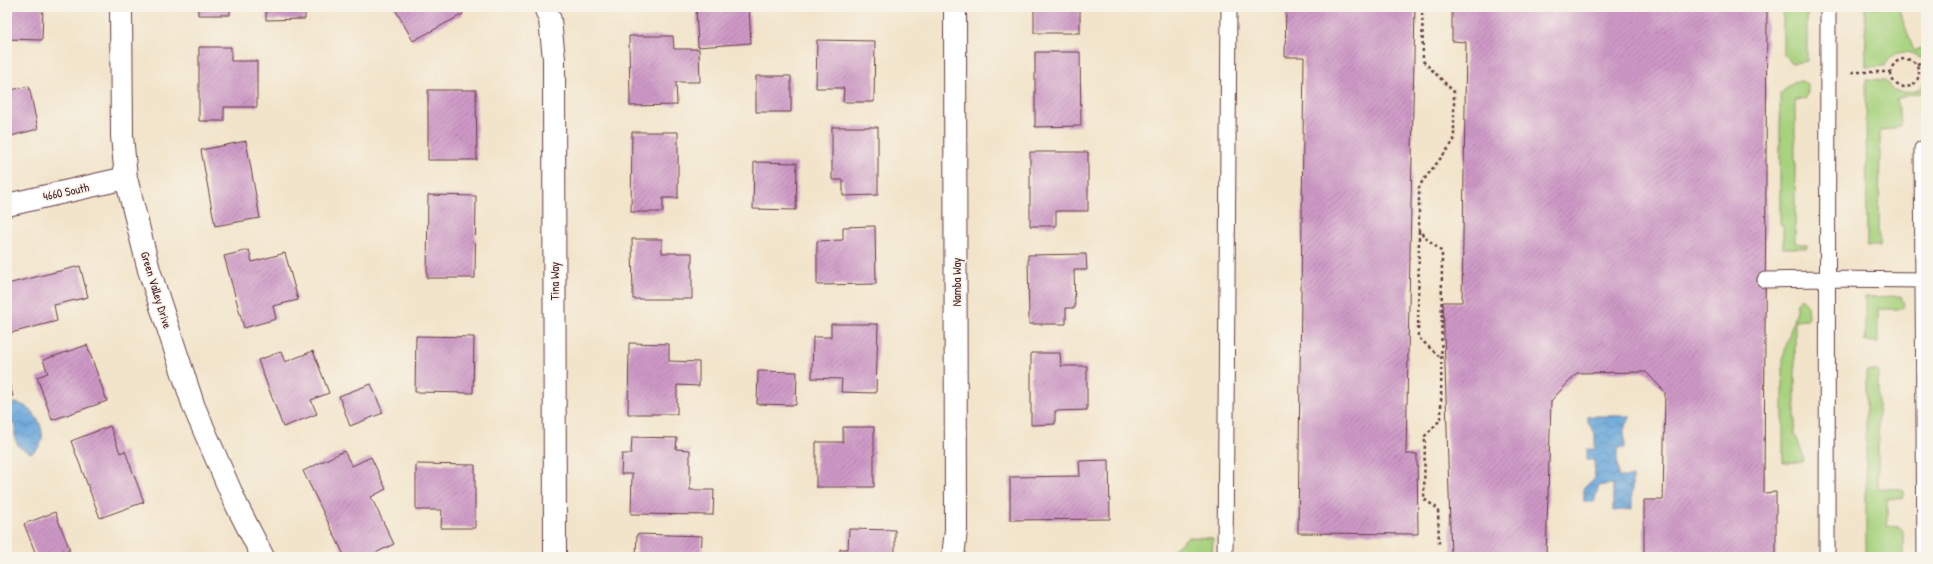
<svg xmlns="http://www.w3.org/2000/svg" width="1933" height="564" viewBox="0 0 1933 564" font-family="'Patrick Hand',sans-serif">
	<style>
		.green { fill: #a7d27e; stroke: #787854 }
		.water { fill: url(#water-waves); stroke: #586282 }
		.building { fill: url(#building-hatch) }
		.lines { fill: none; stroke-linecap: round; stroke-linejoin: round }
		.lane-casing { stroke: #633d43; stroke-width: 17 }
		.street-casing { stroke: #633d43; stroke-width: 24 }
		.path { stroke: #633d43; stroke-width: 2.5; stroke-dasharray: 3 3; stroke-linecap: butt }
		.lane { stroke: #fff; stroke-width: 15 }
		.street { stroke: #fff; stroke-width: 22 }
		.labels { text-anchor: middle; stroke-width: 3.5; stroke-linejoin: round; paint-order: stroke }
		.street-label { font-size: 12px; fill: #4a1f2b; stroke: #f7f3e8 }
	</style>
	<defs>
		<pattern id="water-waves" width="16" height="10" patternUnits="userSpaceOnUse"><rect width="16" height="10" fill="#66a5d9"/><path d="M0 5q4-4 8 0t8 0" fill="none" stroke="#5686b0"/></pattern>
		<pattern id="building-hatch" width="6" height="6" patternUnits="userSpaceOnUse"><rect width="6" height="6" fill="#ce98c6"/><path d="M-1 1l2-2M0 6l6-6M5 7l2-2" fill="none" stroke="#a97ba1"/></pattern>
	</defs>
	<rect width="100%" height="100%" fill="#f7f3e8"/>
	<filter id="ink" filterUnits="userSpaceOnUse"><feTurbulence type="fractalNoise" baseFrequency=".025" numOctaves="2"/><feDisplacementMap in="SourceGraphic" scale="8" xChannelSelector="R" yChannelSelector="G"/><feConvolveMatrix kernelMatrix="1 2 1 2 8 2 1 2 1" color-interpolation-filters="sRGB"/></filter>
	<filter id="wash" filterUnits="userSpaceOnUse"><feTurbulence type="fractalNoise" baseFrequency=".012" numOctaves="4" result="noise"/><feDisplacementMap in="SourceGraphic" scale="16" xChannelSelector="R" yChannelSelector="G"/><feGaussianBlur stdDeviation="0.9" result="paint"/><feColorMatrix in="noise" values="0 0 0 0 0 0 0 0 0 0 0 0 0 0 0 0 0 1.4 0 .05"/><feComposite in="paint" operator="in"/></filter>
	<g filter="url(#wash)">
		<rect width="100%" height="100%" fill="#f2e4ca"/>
		<path class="green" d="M1783,7L1807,8V61L1792,63L1783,54Z
			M1865,7H1898L1914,51L1926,46V56L1920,58C1907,48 1892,51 1885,66L1866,67Z
			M1925,69H1926V91L1896,99L1901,121L1900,125L1892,129L1880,130L1879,246H1867L1866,79L1885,80L1892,90C1909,96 1930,92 1925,69Z
			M1801,81L1807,84L1808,92L1805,99L1795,100V243L1807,245V248H1783V225L1780,224V94L1793,82Z
			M1901,296L1904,305L1902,309H1878V342H1865V297Z
			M1801,298L1807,305L1808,317L1806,319L1795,320V434L1804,458L1802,462H1783V357L1796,310V304Z
			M1866,371H1878V488L1900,489L1904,491V497L1887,499V526L1900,527L1903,531V557H1867L1866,555Z
			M1188,537L1213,538L1212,557H1161V553H1169Z"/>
		<path class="water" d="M12,403C35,401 56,442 31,453L19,447L15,439V426L8,415L10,406Z
			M1588,416H1631L1624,430L1625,448H1617L1618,477H1632V509L1613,511V484L1599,486L1594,502H1584V487L1595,479L1594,460H1587V449H1595V433L1588,423Z"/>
		<g id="blocks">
			<path class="building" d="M7,7H43L42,40L7,39Z
				M198,7H230V15H198Z
				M266,7H305V19L266,20Z
				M394,7H459L463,14L413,41Z
				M711,7H749L751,43L698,47L696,8Z
				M1034,7H1080V33H1034Z
				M1286,7H1415L1406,454H1417L1418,534L1298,533L1304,57H1285Z
				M1452,7H1767L1764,493L1776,492V557H1644V500H1663L1665,392L1646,372L1577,373L1551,401L1546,557H1451L1443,302H1462L1466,42L1452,41Z
				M629,36H673L674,49H699L700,82H676L677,105L630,106Z
				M817,40L875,41L874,102H843L844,88H816Z
				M199,47H231V61H257V107H224V121H199Z
				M1035,52H1080L1081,126L1035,127Z
				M756,76H791V112H756Z
				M29,86L38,129L7,137V91Z
				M428,90H476L477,160H428Z
				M832,127H878V195L843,196V180H832Z
				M632,132H678V198H663V212H631Z
				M246,141L260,218L215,226L201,150Z
				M1030,152H1088V211H1056V226H1030Z
				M754,162L797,163L796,210L753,209Z
				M428,195L476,196L475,278H427Z
				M875,226L876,284L817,285V241L843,240V227Z
				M632,239H662V253H692V299H633Z
				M249,250L252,262L285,253L298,300L273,306L276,319L244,328L224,256Z
				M1086,254L1087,270H1074L1075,308H1066V324H1029L1028,255Z
				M80,266L88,297L54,305L57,321L7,334V284Z
				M831,324H878L876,393L841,392L842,379L812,378L813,337H831Z
				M416,336L474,337L473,393L415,392Z
				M629,343L669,344V361L699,362V386L677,385V414H628Z
				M87,345L107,401L52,420L37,377L48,373L43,360Z
				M313,351L329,393L311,400L317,414L283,427L258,360L281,352L285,362Z
				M1031,353H1060L1061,366H1087V410L1055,411V424L1031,425Z
				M758,371L797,372L796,405L757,404Z
				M7,376L13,396L7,398Z
				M371,384L383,413L350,426L339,396Z
				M110,426L120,453L125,451L144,502L100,518L71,441Z
				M843,427H874V487H816V442H843Z
				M632,437L677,438L676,449L690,450V490H714L713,515L631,514L632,474H621L622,454H631Z
				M344,451L352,466L371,457L386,489L371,497L394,544L367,557H345L303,471Z
				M1109,460L1110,519L1010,520V477L1080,476L1079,461Z
				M416,464L475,465V528H441L442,510H416Z
				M55,512L70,550L51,557H37L24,524Z
				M849,529L895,530V557H840V549H848Z
				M637,534L702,536L701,557H636Z"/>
		</g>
	</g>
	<g filter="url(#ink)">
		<use href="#blocks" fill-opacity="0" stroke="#633d43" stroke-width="1"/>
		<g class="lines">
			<g class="lane-casing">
				<path id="lane" d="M1765,280L1828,279L1926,280
					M1225,557L1229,7
					M1827,557L1828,7
					M1925,557L1922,149L1926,147"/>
			</g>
			<g class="street-casing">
				<path id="street" d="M121,7L122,136L126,178L149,270L194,407L237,506L263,557
					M545,7L550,20L554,59L555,557
					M7,205L126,178
					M953,557L956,530L955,7"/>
			</g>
			<path class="path" d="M1422,7L1423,61L1454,92V141L1419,186V231L1442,252L1441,419L1425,436L1424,499L1438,509L1439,544
				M1891 73a14 14 0 1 1 28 0a14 14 0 1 1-28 0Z
				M1917,64L1926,61
				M1852,72H1891
				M1419,231L1418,337L1441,358"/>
			<use href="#lane" class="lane"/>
			<use href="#street" class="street"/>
		</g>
	</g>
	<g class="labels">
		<g class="street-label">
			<text transform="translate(66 192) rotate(-12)" y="4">4660 South</text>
			<text transform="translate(555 281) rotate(-90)" y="4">Tina Way</text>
			<text transform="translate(957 282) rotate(-90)" y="4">Namba Way</text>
			<text transform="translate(156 290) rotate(73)" y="4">Green Valley Drive</text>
		</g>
	</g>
	<rect width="1933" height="564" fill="none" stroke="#f7f3e8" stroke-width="24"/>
</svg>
